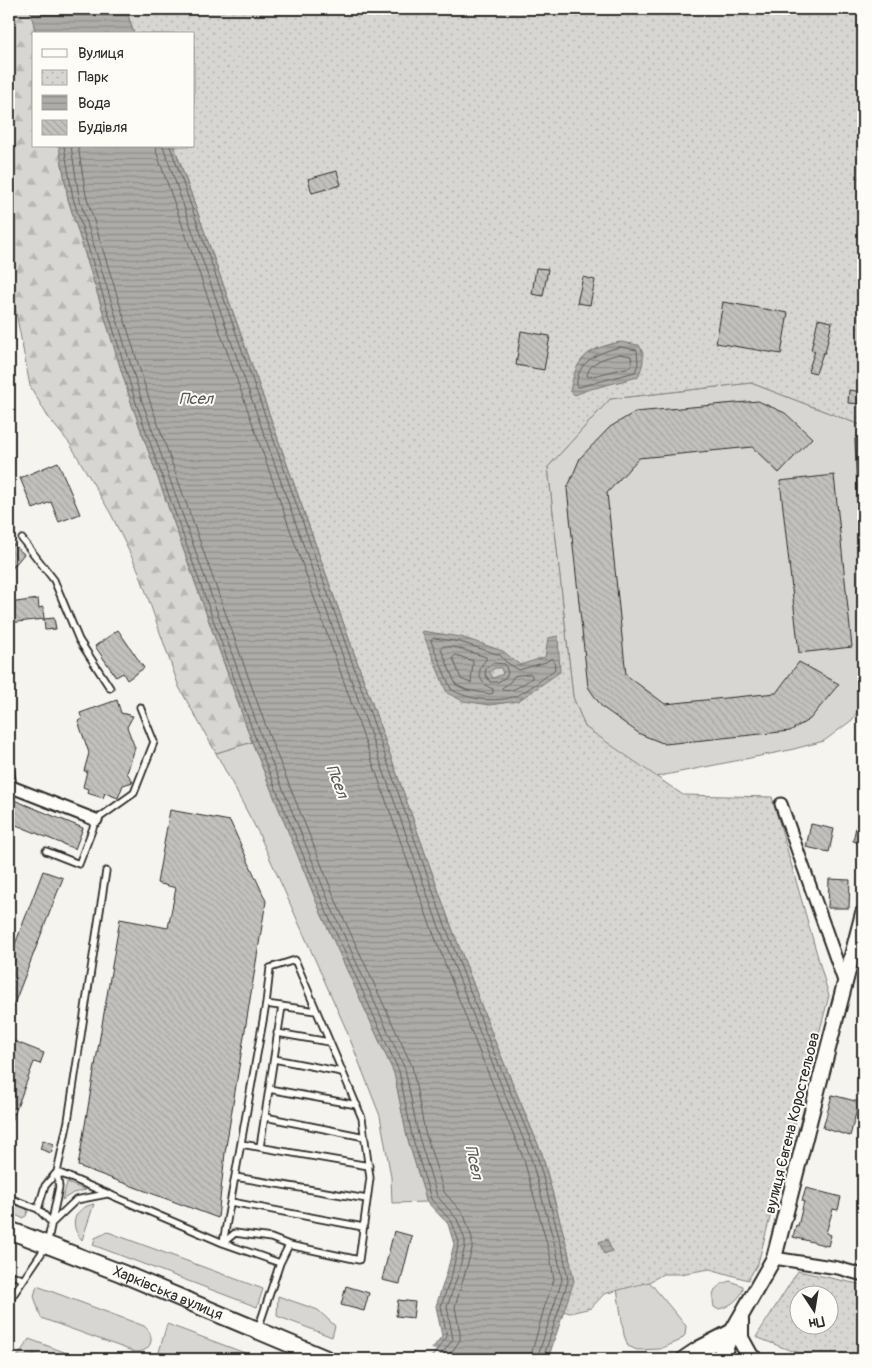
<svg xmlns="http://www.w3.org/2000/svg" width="872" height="1368" viewBox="0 0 872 1368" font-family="Pangolin,sans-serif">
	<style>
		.grass { fill: #d7d6d2; stroke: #81807e }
		.forest { fill: url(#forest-firs); stroke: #81807e }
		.park { fill: url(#park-dots); stroke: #81807e; fill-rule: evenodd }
		.water { fill: url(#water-rules); stroke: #797877; fill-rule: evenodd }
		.pier { fill: #f5f4ef }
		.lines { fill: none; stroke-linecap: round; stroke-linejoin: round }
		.shore { stroke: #5f5f5d; stroke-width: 1 }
		.building { fill: url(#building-back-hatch); stroke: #2b2b2b }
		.service-casing { stroke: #2b2b2b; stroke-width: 9 }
		.minor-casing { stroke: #2b2b2b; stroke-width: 15 }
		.tertiary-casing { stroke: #2b2b2b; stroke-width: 18 }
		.primary-casing { stroke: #2b2b2b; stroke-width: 20 }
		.service { stroke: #fdfcf7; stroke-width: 5.5 }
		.minor { stroke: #fdfcf7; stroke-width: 11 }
		.tertiary { stroke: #fdfcf7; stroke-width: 14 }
		.primary { stroke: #fdfcf7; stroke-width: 16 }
		.labels { text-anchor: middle; stroke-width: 4; stroke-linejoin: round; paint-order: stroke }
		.street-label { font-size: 15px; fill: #2b2b2b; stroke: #fdfcf7 }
		.water-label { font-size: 16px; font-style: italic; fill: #585857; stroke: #fdfcf7 }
	</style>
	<defs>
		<pattern id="forest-firs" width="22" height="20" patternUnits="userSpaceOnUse" patternTransform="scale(1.25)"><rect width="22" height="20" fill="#d7d6d2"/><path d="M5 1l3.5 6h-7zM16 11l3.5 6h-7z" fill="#b9b8b4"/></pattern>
		<pattern id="park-dots" width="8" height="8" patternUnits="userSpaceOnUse" patternTransform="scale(1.25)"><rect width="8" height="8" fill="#d7d6d2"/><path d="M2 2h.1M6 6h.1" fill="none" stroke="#b9b8b4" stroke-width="1.8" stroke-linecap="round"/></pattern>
		<pattern id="water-rules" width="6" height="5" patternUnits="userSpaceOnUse" patternTransform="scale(1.25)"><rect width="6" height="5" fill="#adaca9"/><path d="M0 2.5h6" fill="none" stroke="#8d8c8a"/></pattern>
		<pattern id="building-back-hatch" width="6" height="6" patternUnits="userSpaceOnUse" patternTransform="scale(1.25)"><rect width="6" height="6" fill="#c2c1be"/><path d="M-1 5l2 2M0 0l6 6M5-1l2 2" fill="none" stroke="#a7a6a3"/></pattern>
	</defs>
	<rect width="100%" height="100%" fill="#f5f4ef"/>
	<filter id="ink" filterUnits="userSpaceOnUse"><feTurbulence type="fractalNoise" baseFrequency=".02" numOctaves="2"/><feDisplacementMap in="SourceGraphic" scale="10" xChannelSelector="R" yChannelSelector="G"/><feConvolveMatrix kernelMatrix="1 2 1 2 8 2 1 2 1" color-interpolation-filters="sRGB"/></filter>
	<g filter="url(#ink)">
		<path class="grass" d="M751,383L863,426V703L852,720L824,741L790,750L655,777L585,727L573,697L548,467L610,399Z
			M252,742L321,913L394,1073L407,1137L427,1202L392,1203L391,1177L380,1116L346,1029L259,834L216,753Z
			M67,1183L86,1190L73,1193L62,1200Z
			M9,1202L25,1208L28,1211L26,1216L22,1218L9,1212Z
			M94,1204L82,1240C68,1225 74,1208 94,1204Z
			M108,1232L263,1289L257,1307L93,1245L95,1238Z
			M637,1267L686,1326L685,1335L679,1341L660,1349L637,1350L628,1346L624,1335L615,1275Z
			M730,1281L743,1286C744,1297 727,1309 717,1309L714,1307C711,1292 715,1285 730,1281Z
			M37,1286L144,1326C157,1336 151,1353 135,1352L41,1318L34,1296Z
			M278,1296L318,1310L335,1326L332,1337L277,1316Z
			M167,1324L261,1359H157Z"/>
		<path class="forest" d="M9,9H30L36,34H34V146H59L68,199L132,405L252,742L216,753L179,687L139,572L111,514L70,444L48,417L30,386L15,307L9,252Z
			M29,1339L83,1359H16Z"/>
		<path class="park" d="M126,9H863V426L751,383L610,399L548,467L573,697L585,727L683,795L772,797L829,996L758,1263L748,1280L710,1269L680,1274H663L649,1282L604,1294L591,1308L570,1313L563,1311L573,1281L568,1251L542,1154L494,1039L447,915L174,146H194V34H134Z
			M798,1271L863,1285V1359H828L789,1350L756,1337ZM800,1296H830V1326H800Z"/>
		<path class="water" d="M30,9H126L134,34H36Z
			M59,146H174L447,915L494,1039L542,1154L568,1251L574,1281L548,1359H424L442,1336L436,1306L447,1272L454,1244L448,1224L427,1202L407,1137L394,1073L321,913L252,742L132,405L68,199Z
			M620,342L639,345C646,356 643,365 638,377L587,390L575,395L570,391C576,357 587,349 620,342Z
			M422,631L461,637L503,651L520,665L545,657L548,638L558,636L560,672L518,701L490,705L463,701L447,693ZM495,668H501L503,674L493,678L490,672Z
			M607,1239L612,1251L604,1254L599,1242Z"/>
		<path class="pier" d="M429,1348L442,1353L469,1359H421Z"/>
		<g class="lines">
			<path class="shore" d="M64,146L73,198L136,403L256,740L326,911L399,1071L412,1136L431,1199L452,1222L459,1242L452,1274L441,1306L447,1337L430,1359
				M71,146L79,197L142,401L262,738L332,909L405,1069L418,1134L437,1196L457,1219L465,1240V1246L458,1275L447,1307L453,1339L438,1359
				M78,146L86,195L149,399L269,735L338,906L412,1066L425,1132L444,1192L464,1215L472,1238V1249L455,1307L460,1333V1340L447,1359
				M156,146L157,154L429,922L477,1046L524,1160L550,1255L554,1280L545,1305L530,1359
				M163,146L203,262L436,919L484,1043L531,1158L557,1253L562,1280L537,1359
				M170,146L442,917L489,1041L537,1155L563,1252L568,1281L543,1359
				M620,347L637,350L638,364L635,372L579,387H577C575,362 599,352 620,347Z
				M620,354L631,356L632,363L630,367L589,377L587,376C589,361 607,357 620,354Z
				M434,638L460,642L500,655L506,662L519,670L546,662L552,658L554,660L555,669C547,676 526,692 516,696C497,703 467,700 451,689L431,641Z
				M444,646L458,648L486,657V660C475,670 479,684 493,689V693L490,694L467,690L456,685L441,649Z
				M456,655L473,661L471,683L461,679L453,658Z
				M493,663L505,664L508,673L506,677L498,682H490L485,674L486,669Z
				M530,674L532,675V678C523,684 513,693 502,690V688L510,682L514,676Z"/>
		</g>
		<path class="building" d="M337,171L341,185L312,193L308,179Z
			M536,268L548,269L543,296L532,294Z
			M583,277L595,280L590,305L577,303Z
			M723,302L788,313L781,354L716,343Z
			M818,319L832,322L825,353H823L816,373L808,371L815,351L811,350Z
			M521,331L550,336L544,370L516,365Z
			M849,390L863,392V404L848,403Z
			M758,401L785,413L812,438L779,473L752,447L639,458L607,493L626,675L665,704L776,693L799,662L839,684L810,719L790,731L665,744L640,734L602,707L588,687L567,489L580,458L610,427L635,412Z
			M58,462L80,514L59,522L51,502L33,509L20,478Z
			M834,475L852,647L799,653L780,481Z
			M9,541L24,554L9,572Z
			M38,599L39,608L43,607L44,619L54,618L56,629L45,630L44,619L9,623V603Z
			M118,630L144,668L127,680L123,673L116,677L95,646Z
			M117,700L121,713L133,716L127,727L135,748L127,773L133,782L123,785L118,798L105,793L103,798L87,793L88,789L83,787L87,771H84L89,753L78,721L82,719L80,713Z
			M9,798L83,828L75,849L9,822Z
			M170,810L230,821L266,901L225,1153L218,1218L78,1166L120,919L168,928L176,888L157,883Z
			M859,813H863V844L853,841Z
			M811,824L834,829L829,852L806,847Z
			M43,871L63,878L9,1017V960Z
			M829,879L850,880L849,908H828Z
			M9,1039L44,1053L40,1064L34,1062L10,1126Z
			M832,1095L859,1102L850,1136L823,1128Z
			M43,1140L54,1144L51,1153L40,1149Z
			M806,1188L841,1197L838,1210L833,1209L826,1233L831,1235L828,1246L793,1237L796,1225L798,1226L804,1201H802Z
			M394,1231L412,1236L400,1284L382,1280Z
			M346,1286L369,1293L364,1311L341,1305Z
			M398,1300L415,1302L413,1318L396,1316Z"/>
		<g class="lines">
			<g class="service-casing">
				<path id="service" d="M863,441L859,440L863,542
					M22,539L54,580L79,640L110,688
					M9,759L13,787
					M46,851L79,864L96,820L134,793L154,742L140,707
					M266,1004L316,1011
					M277,1033L329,1042
					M274,1059L342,1072
					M269,1089L357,1105
					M265,1117L365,1137
					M241,1144L369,1166
					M260,1147L282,1006
					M57,1172L223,1243L235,1233L271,1238L289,1245L280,1263L258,1329
					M235,1177L367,1199
					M9,1198L38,1209L52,1223
					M231,1202L363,1227
					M38,1209L45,1186L57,1172
					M52,1223L76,1200L107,1194
					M280,1263L223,1243L266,1004L270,968L295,960L362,1118L370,1178L359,1260L289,1245
					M9,1274L22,1279
					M9,1301L47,1245L59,1187L57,1172L68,1121L106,871"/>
			</g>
			<g class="minor-casing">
				<path id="minor" d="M9,786L96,820
					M781,804L845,984
					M774,1258L838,1268L863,1275"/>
			</g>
			<g class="tertiary-casing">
				<path id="tertiary" d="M734,1328L774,1258L863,913"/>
			</g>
			<g class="primary-casing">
				<g id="primary">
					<path id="s1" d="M9,1230L121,1273L326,1359"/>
					<path d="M740,1320V1338L751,1358L754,1359"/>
					<path d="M685,1359L700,1349L731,1333"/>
					<path d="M720,1359L731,1333"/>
				</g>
			</g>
			<use href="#service" class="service"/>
			<use href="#minor" class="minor"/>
			<use href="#tertiary" class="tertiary"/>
			<use href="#primary" class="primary"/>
		</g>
	</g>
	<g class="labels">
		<g class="street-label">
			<text transform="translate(792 1123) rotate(-76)" y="5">вулиця Євгена Коростельова</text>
			<text dy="5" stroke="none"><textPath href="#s1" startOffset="171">Харківська вулиця</textPath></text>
		</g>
		<g class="water-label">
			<text x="196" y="404">Псел</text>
			<text transform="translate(338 781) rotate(69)" y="6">Псел</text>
			<text transform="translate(475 1162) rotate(78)" y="6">Псел</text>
		</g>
	</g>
	<rect width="872" height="1368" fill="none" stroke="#fdfcf7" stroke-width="30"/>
	<rect x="15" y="15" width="842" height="1338" fill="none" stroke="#2b2b2b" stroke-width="2" filter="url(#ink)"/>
	<rect x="32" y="32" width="162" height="115" fill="#fdfcf7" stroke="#a9a8a5"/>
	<rect x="42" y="49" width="25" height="8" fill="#fdfcf7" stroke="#a9a8a5"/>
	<text x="78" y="58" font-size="15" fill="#2b2b2b">Вулиця</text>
	<rect x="42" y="70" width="25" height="15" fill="url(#park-dots)" stroke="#a9a8a5"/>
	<text x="78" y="82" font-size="15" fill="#2b2b2b">Парк</text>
	<rect x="42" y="95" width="25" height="15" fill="url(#water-rules)" stroke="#a9a8a5"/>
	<text x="78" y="108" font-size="15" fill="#2b2b2b">Вода</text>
	<rect x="42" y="120" width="25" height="15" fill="url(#building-back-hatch)" stroke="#a9a8a5"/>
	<text x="78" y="132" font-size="15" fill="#2b2b2b">Будівля</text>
	<g transform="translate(814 1310) rotate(168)"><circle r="24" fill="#fdfcf7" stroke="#a9a8a5"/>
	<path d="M0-4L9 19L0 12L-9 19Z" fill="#2b2b2b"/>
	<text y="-8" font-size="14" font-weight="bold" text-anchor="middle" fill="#2b2b2b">Пн</text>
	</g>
</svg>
